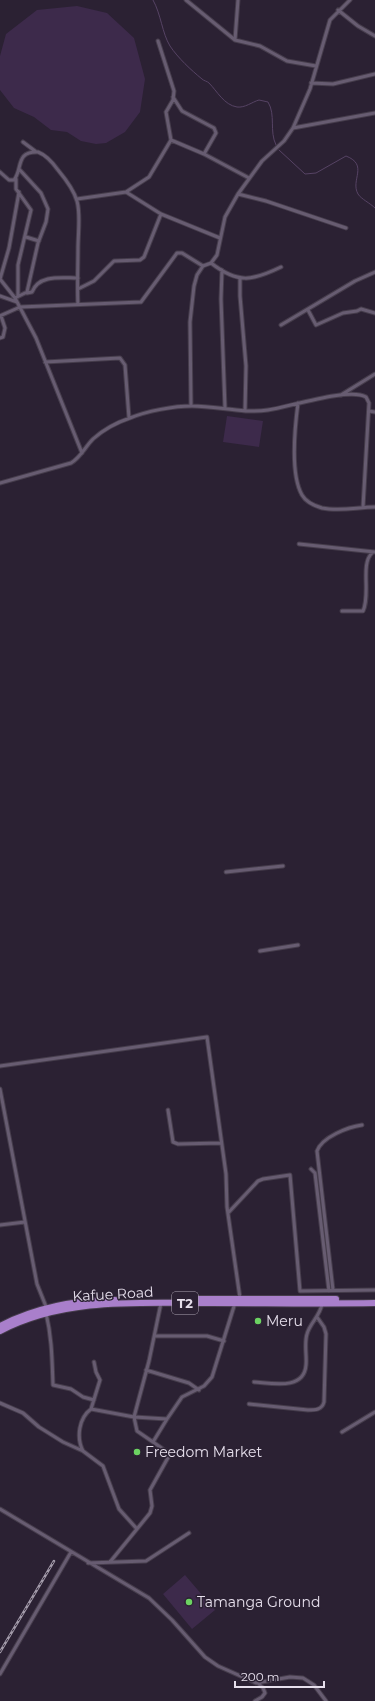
<svg xmlns="http://www.w3.org/2000/svg" width="375" height="1701" viewBox="0 0 375 1701" font-family="Montserrat,sans-serif">
	<style>
		.green { fill: #3d2a4b }
		.lines { fill: none; stroke-linecap: round; stroke-linejoin: round }
		.stream { stroke: #564364; stroke-width: 1 }
		.street-casing { stroke: #463d4c; stroke-width: 5 }
		.highway-casing { stroke: #463d4c; stroke-width: 8 }
		.street { stroke: #675c71; stroke-width: 3 }
		.highway { stroke: #a97fcb; stroke-width: 6 }
		.rail-casing { stroke: #a49cab; stroke-width: 2.5 }
		.rail { stroke: #2b2133; stroke-width: 1; stroke-dasharray: 3; stroke-linecap: butt }
		.poi-dot { fill: #6cd362; stroke: #2b2133; stroke-width: 1.5 }
		.labels { text-anchor: middle; stroke-width: 3; stroke-linejoin: round; paint-order: stroke }
		.shield { fill: #2b2133; stroke: #aea6b4; stroke-width: 1 }
		.shield-label { font-size: 13px; font-weight: bold; fill: #e6dfec }
		.street-label { font-size: 14px; fill: #e6dfec; stroke: #2b2133 }
		.poi-label { font-size: 14px; fill: #e6dfec; stroke: #2b2133; text-anchor: start }
	</style>
	<rect width="100%" height="100%" fill="#2b2133"/>
	<path class="green" d="M77,6L107,13L134,38L145,79L140,112L125,132L106,143L96,144L81,141L67,132L51,130L34,117L14,108L0,90V56L6,34L37,10Z
		M227,416L263,421L259,447L223,442Z
		M185,1575L215,1610L192,1629L163,1594Z"/>
	<g class="lines">
		<path class="stream" d="M153,0C161,14 162,33 170,46C178,58 191,70 202,79C204,81 207,81 209,83C217,91 224,105 237,107C245,108 252,102 259,100L268,102C276,115 269,131 276,145
			M279,150L305,174L316,173L346,156C369,165 350,180 358,194C361,199 370,203 375,208"/>
		<g class="street-casing">
			<path id="street" d="M186,0L235,40L260,46L287,61L316,66
				M338,10L358,26L375,36
				M235,40L238,0
				M158,41L174,91L173,100L166,112L171,140
				M311,83L333,84L375,74
				M173,97L182,111L214,128L216,133L204,154
				M293,128L375,113
				M23,142L35,151
				M0,172L9,180H14C23,169 15,151 38,152C46,155 53,163 58,170C84,201 79,209 78,247C78,266 77,286 78,305
				M16,179V189L31,210L18,265V296
				M126,192L149,177L171,140L204,154L249,178
				M238,194L266,201L346,228
				M77,199L126,192L161,214L220,238
				M26,237L39,241
				M211,263C238,284 252,281 281,267
				M222,270L221,299L225,408
				M240,278V296L246,366L245,411
				M0,279L15,298L36,338L82,453
				M0,279L9,248L19,192
				M78,289L94,281L114,261L140,260L144,257L161,214
				M27,293L32,292C39,274 62,278 78,278
				M0,296L17,302
				M15,298L27,292L38,243L46,222L48,209L41,193L19,169
				M308,310L316,325L343,313L357,311L361,309L375,313
				M0,316L20,307L141,302L177,253H182L203,266
				M281,325L355,281L375,272
				M0,338L3,337L5,328L1,316
				M45,362L120,358L125,365L129,418
				M341,395L375,374
				M298,403C295,426 290,474 302,495C306,502 315,506 322,508C340,512 358,507 375,507
				M191,406L190,322L194,286L197,275L203,266L211,263L217,255L225,217L238,194L262,161L284,141L293,128L310,89L330,20L350,0
				M369,411L375,412
				M0,483L71,463C81,457 85,447 93,439C103,430 118,422 130,418C147,411 174,406 192,406C218,406 243,414 268,410C289,407 349,387 366,397L369,403L363,507
				M299,544L375,552
				M342,611H363C371,594 360,564 372,553
				M226,872L283,866
				M260,951L298,945
				M0,1066L207,1037L226,1174L227,1207L240,1298
				M0,1089L37,1284L47,1309
				M168,1110L173,1142L178,1144L221,1143
				M311,1169L315,1173L329,1291
				M228,1213L258,1181L263,1179L290,1175L300,1291L375,1290
				M0,1225L25,1222
				M333,1290L317,1151C322,1137 348,1127 362,1125
				M161,1303L149,1361L134,1417L137,1431L153,1442L167,1419
				M46,1313C52,1338 52,1360 53,1385L71,1389L83,1397L94,1400
				M155,1336H207L224,1341
				M146,1370L189,1383L199,1390
				M254,1382C271,1383 304,1391 306,1365C307,1356 304,1344 307,1334C310,1323 320,1316 322,1304
				M0,1403L23,1413L39,1427L63,1442L83,1451L103,1466L119,1509L137,1529L150,1513L152,1506L150,1490L170,1454L153,1442
				M249,1404L308,1410C315,1410 322,1410 324,1402L326,1334L324,1327L317,1317
				M91,1409L100,1380L96,1372L94,1362
				M342,1432L375,1412
				M83,1451C76,1437 79,1418 91,1409L134,1417L167,1419L182,1397L204,1386L212,1377L235,1303
				M0,1509L149,1598L172,1620L205,1657L218,1666L256,1683L290,1677L303,1678L314,1685L326,1701
				M110,1562L137,1529
				M88,1563L146,1561L189,1533
				M0,1674L71,1552
				M255,1701L262,1697L265,1693L263,1688L259,1684"/>
		</g>
		<g class="highway-casing">
			<path id="highway" d="M176,1299H336
				M0,1326C35,1308 76,1300 115,1300
				M0,1331C65,1297 140,1303 211,1303C266,1303 320,1304 375,1303"/>
		</g>
		<use href="#street" class="street"/>
		<use href="#highway" class="highway"/>
		<g class="rail-casing">
			<path id="rail" d="M0,1652L54,1561"/>
		</g>
		<use href="#rail" class="rail"/>
	</g>
	<g class="poi-dot">
		<circle cx="258" cy="1321" r="4"/>
		<circle cx="137" cy="1452" r="4"/>
		<circle cx="189" cy="1602" r="4"/>
	</g>
	<g class="labels">
		<rect class="shield" x="172" y="1292" width="26" height="22" rx="3"/>
		<g class="shield-label">
			<text x="185" y="1308">T2</text>
		</g>
		<g class="street-label">
			<text transform="translate(113 1294) rotate(-3)" y="5">Kafue Road</text>
		</g>
		<g class="poi-label">
			<text x="266" y="1326">Meru</text>
			<text x="145" y="1457">Freedom Market</text>
			<text x="197" y="1607">Tamanga Ground</text>
		</g>
	</g>
	<path d="M235 1681v6h89v-6" fill="none" stroke="#e6dfec" stroke-width="2"/>
	<text x="241" y="1681" font-size="12" fill="#e6dfec" stroke="#2b2133" stroke-width="3" paint-order="stroke">200 m</text>
</svg>
